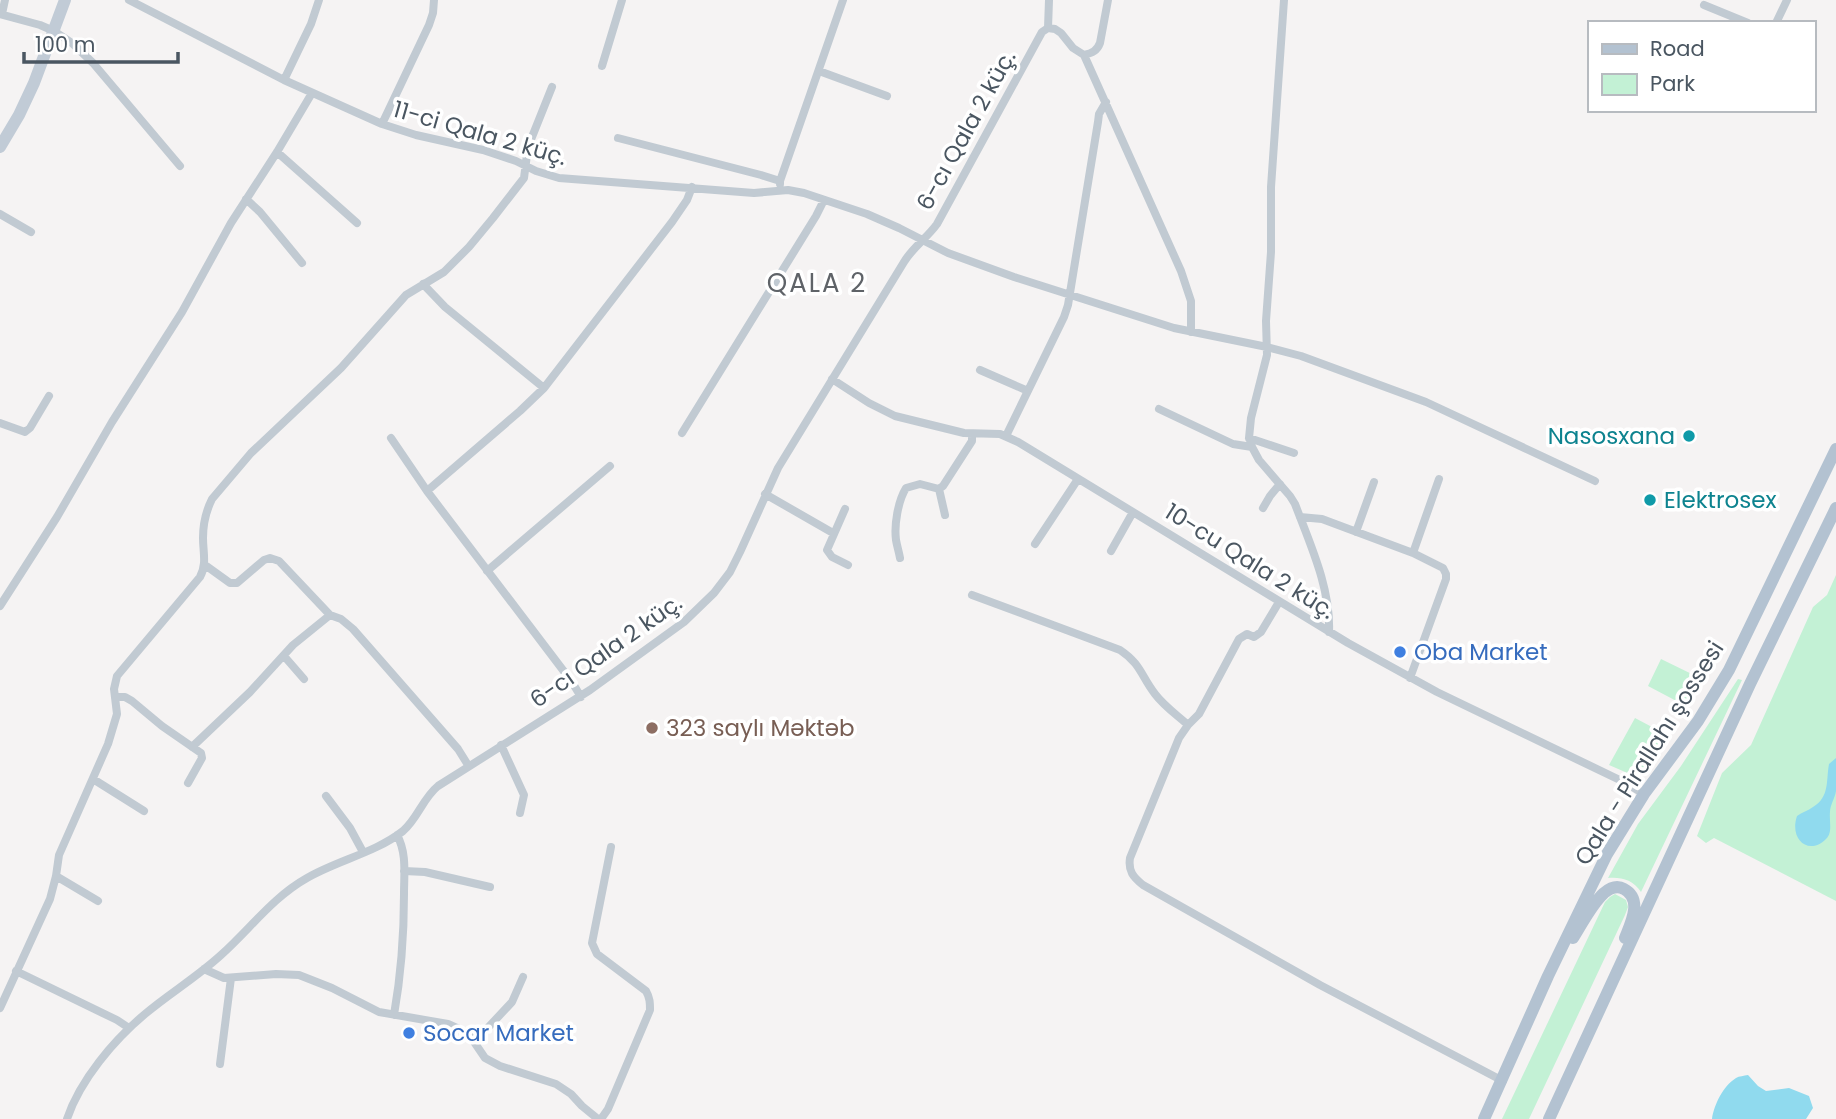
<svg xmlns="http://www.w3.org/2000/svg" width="1836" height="1119" viewBox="0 0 1836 1119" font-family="Poppins,sans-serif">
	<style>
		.green { fill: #c3f1d5 }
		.water { fill: #90daee }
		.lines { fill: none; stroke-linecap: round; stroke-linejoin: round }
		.street { stroke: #c1cad2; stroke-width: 8 }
		.secondary { stroke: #c1cbd6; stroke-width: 12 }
		.primary { stroke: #b3c2d1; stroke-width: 12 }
		.culture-dot { fill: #0f9aa8; stroke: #fff; stroke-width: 2.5 }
		.shop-dot { fill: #3f7fe0; stroke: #fff; stroke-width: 2.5 }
		.education-dot { fill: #8d6e63; stroke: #fff; stroke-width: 2.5 }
		.labels { text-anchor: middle; stroke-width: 7; stroke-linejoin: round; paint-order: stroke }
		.street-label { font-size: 23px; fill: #4a5661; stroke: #fff }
		.culture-label { font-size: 23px; fill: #0d838f; stroke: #fff; text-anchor: end }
		.shop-label { font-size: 23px; fill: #366cbe; stroke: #fff; text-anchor: start }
		.education-label { font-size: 23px; fill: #785e54; stroke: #fff; text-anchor: start }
		.quarter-label { font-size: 26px; letter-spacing: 2px; fill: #5f6368; stroke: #fff }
	</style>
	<rect width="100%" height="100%" fill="#f5f3f3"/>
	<path class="green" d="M1836,575V901L1714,838L1706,843L1697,836L1722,773L1751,745L1813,607L1827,595Z
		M1661,659L1700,678L1684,705L1648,686Z
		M1738,679L1742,680L1641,892C1633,880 1622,877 1608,878L1638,824L1681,766Z
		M1635,718L1669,736L1641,772L1632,775L1609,765Z
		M1615,894L1626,900L1628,907L1625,915L1529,1119H1502L1605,902L1610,897Z"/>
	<path class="water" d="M1836,758C1836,769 1836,780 1836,791C1835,798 1830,805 1830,812C1829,822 1833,832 1826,839C1809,856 1789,840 1797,816C1802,812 1808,811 1813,807C1830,797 1826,780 1829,764Z
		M1748,1075L1758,1086L1766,1091L1789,1088L1809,1096L1813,1108L1806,1119H1712C1714,1105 1723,1086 1736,1078C1739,1076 1744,1076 1748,1075Z"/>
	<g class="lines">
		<path class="street" d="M129,0L284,80L382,124L416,135L483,150L516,161L536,171L559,178L754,193L788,190L804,193L867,214L899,228L948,253L1014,277L1174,328L1267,347L1301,356L1426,402L1595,481
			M1284,0L1271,187V252L1266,321L1267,355L1251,418L1249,438L1252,447L1259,460L1290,496L1295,504C1310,544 1331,589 1329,632
			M1704,5L1748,23
			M0,14L40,25L54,31L72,43L93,63L180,166
			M2,14L5,0
			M1776,23L1787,0
			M1048,28L1049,0
			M1084,55L1181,271L1191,301V332
			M602,66L622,0
			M819,71L887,96
			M284,80L311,24L319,0
			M382,124L429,25L433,13L434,0
			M618,138L761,175L780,181V184
			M277,152L357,223
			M780,181L843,0
			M246,199L260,212L302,263
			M0,214L31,232
			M423,284L445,307L544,388
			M980,370L1028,391
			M832,379L869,403L895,416L964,433L1000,434L1018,442L1348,643L1437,692L1626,783L1644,794
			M1159,409L1233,444L1252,447
			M0,423L25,432L30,428L49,396
			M682,433L816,216L824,200
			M1006,436L1064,317L1068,305L1098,122L1099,114L1106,102
			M391,438L427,491L572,682L581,697
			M1249,438L1294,453
			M939,489L945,515
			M427,491L520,411L544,388L672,222L687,200L692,187
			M765,494L833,533
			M1263,508L1270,496L1280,484
			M845,509L827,550L832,557L848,565
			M1300,517L1322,519L1413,553L1443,568L1446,574V579L1410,678
			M1356,532L1374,482
			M1035,544L1078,479
			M1111,551L1133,512
			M1413,553L1439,479
			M900,558C899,552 897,546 896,540C894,525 898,501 906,488L920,484L939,489L943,486L972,441V434
			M205,565L230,583H237L264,560L270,558L279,561L330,615L341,619L353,629L458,749L468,765
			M487,571L610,466
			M972,595L1120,650C1141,664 1141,676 1155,694C1164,706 1177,715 1188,725
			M1279,602L1261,632L1254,637L1247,634L1239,639L1199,714L1188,725L1179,738L1130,858C1128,871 1133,877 1143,885L1320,985L1503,1081
			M0,606L57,517L112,422L182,312L231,223L277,152L312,93
			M284,656L304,679
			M115,697H125L132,701L162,726L201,753L202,758L188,783
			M501,745L524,795L520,813
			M192,747L250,692L293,645L330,615
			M93,779L144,811
			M326,796L350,828L363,852
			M404,871L425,872L490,887
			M56,876L98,901
			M204,969L224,978L276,974L299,975L332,988L379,1012L448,1024L468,1033L485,1058L500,1066L556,1084L571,1094L582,1106L598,1119
			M16,971L117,1020L129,1028
			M0,1008L50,899L56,876L59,855L108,744L117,714L114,689L117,676L200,577C207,564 203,552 203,538C203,525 206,511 212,499L251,453L341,368L406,295L444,272L469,247L493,218L524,178L528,147L552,87
			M394,1015C401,975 404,935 404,894C404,874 407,853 397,835
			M474,1039L483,1033L512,1002L523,977
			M220,1064L231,978
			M67,1119C80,1080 114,1040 145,1014C170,993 197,977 221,955C250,929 273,897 307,878C338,860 375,853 403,831C418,818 423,798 438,786L590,690L684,622L714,593L730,572L740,552L778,468L904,262C913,247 927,238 937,224L1042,32L1048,28L1055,29L1061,33L1073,48L1084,55C1092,53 1097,51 1100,43L1108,0
			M601,1119L608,1109L650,1010C650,1003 650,998 646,991L597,954L592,943L611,847"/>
		<path class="secondary" d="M0,147L19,115L34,83L65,0"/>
		<path class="primary" d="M1573,938C1582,924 1591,905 1604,893C1610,888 1617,885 1624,889C1643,899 1631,923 1625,938
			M1484,1119L1548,976L1607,854L1644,794L1698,721L1729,670L1836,449
			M1549,1119L1750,684L1836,508"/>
	</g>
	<g class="culture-dot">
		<circle cx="1689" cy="436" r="7"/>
		<circle cx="1650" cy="500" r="7"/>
	</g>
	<g class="shop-dot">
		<circle cx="1400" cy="652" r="7"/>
		<circle cx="409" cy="1033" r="7"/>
	</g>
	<circle class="education-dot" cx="652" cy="728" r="7"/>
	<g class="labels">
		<g class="street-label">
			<text transform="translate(966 130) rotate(-61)" y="8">6-cı Qala 2 küç.</text>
			<text transform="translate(480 133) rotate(16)" y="8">11-ci Qala 2 küç.</text>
			<text transform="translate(1250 561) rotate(32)" y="8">10-cu Qala 2 küç.</text>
			<text transform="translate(606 651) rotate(-35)" y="8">6-cı Qala 2 küç.</text>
			<text transform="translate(1649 753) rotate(-58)" y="8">Qala - Pirallahı şossesi</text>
		</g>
		<g class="culture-label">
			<text x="1675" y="444">Nasosxana</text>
			<text x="1664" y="508" text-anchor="start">Elektrosex</text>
		</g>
		<g class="shop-label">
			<text x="1414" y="660">Oba Market</text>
			<text x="423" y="1041">Socar Market</text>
		</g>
		<g class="education-label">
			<text x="666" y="736">323 saylı Məktəb</text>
		</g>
		<g class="quarter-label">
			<text x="817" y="292">QALA 2</text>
		</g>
	</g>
	<rect x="1588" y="21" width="228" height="91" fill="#ffffff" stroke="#b7bbc0" stroke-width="2"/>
	<rect x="1602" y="44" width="35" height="10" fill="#b3c2d1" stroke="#b7bbc0" stroke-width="2"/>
	<text x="1650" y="56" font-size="21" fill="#4a5661">Road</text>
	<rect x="1602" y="74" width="35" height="21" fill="#c3f1d5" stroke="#b7bbc0" stroke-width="2"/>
	<text x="1650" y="91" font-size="21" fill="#4a5661">Park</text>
	<path d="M24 52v10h154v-10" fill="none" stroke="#4a5661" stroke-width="3.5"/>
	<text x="35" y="52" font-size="21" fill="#4a5661" stroke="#ffffff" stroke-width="5" paint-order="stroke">100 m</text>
</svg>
